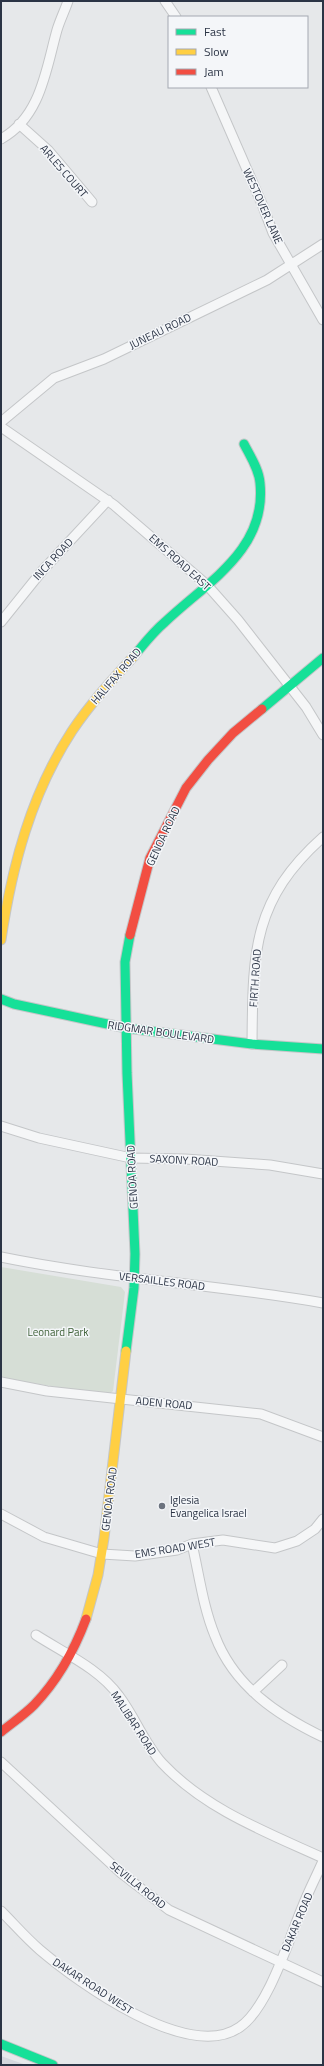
<svg xmlns="http://www.w3.org/2000/svg" width="324" height="2066" viewBox="0 0 324 2066" font-family="'Titillium Web',sans-serif">
	<style>
		.built { fill: #d4d7dd }
		.green { fill: #d6ded6 }
		.lines { fill: none; stroke-linecap: round; stroke-linejoin: round }
		.street-casing { stroke: #c4c6c8; stroke-width: 11 }
		.fast-casing { stroke: #c4c6c8; stroke-width: 11 }
		.slow-casing { stroke: #c4c6c8; stroke-width: 11 }
		.jam-casing { stroke: #c4c6c8; stroke-width: 11 }
		.street { stroke: #f5f6f7; stroke-width: 9 }
		.fast { stroke: #16e098; stroke-width: 9 }
		.slow { stroke: #ffcf43; stroke-width: 9 }
		.jam { stroke: #f24e42; stroke-width: 9 }
		.poi-dot { fill: #6c737f; stroke: #f4f6f9; stroke-width: 1.5 }
		.labels { text-anchor: middle; stroke-width: 3; stroke-linejoin: round; paint-order: stroke }
		.street-label { font-size: 11px; fill: #2b3445; stroke: #f4f6f9 }
		.park-label { font-size: 11px; fill: #3f6138; stroke: #f4f6f9 }
		.poi-label { font-size: 11px; fill: #2b3445; stroke: #f4f6f9; text-anchor: start }
	</style>
	<rect width="100%" height="100%" fill="#e6e8ea"/>
	<path class="built" d="M1,2056L26,2065H1Z"/>
	<path class="green" d="M1,1267L121,1287L125,1292L113,1391L107,1395L1,1378Z"/>
	<g class="lines">
		<g class="street-casing">
			<path id="street" d="M165,1L176,17
				M211,87L262,204L273,233L323,320
				M19,124L48,150L92,202
				M1,139C41,117 46,69 57,30C60,20 65,10 68,1
				M1,422L54,378L104,359L267,280L323,244
				M1,427L114,505L207,585L238,620L306,707L323,735
				M1,622L42,571L108,500
				M252,1044C253,955 251,901 323,837
				M1,1126L39,1138L131,1158L185,1159L270,1165L323,1174
				M1,1257C108,1279 216,1284 323,1303
				M1,1382L47,1391L261,1414L323,1437
				M1,1514L44,1537L102,1554L135,1556L177,1550L192,1544L223,1540L275,1548L297,1541L315,1529L323,1519
				M192,1544C199,1574 203,1607 215,1636C234,1686 277,1715 323,1737
				M36,1635C64,1653 100,1669 119,1696C135,1717 144,1743 162,1763C205,1809 266,1832 323,1858
				M253,1692L282,1665
				M1,1762L121,1873L169,1910L323,1982
				M1,1911C14,1924 26,1938 40,1950C79,1983 189,2063 240,2027C268,2008 289,1939 302,1908C308,1892 316,1877 323,1861"/>
		</g>
		<g class="fast-casing">
			<path id="fast" d="M134,656C144,644 153,632 165,622C207,582 267,550 260,483C259,469 250,456 244,444
				M262,709L323,658
				M1,999L14,1004L126,1028L252,1044L323,1049
				M126,1351L134,1288L135,1254L127,1073L125,962L130,935
				M1,2044L53,2065"/>
		</g>
		<g class="slow-casing">
			<path id="slow" d="M1,940C12,866 31,794 72,731C90,704 112,680 134,656
				M86,1619L98,1575L104,1538L126,1351"/>
		</g>
		<g class="jam-casing">
			<path id="jam" d="M130,935L150,858L186,788L208,760L233,733L262,709
				M1,1732C12,1723 24,1715 34,1705C58,1680 74,1651 86,1619"/>
		</g>
		<use href="#street" class="street"/>
		<use href="#fast" class="fast"/>
		<use href="#slow" class="slow"/>
		<use href="#jam" class="jam"/>
	</g>
	<circle class="poi-dot" cx="162" cy="1506" r="4"/>
	<g class="labels">
		<g class="street-label">
			<text transform="translate(64 171) rotate(49)" y="4">ARLES COURT</text>
			<text transform="translate(263 206) rotate(66)" y="4">WESTOVER LANE</text>
			<text transform="translate(160 331) rotate(-26)" y="4">JUNEAU ROAD</text>
			<text transform="translate(53 559) rotate(-47)" y="4">INCA ROAD</text>
			<text transform="translate(180 562) rotate(42)" y="4">EMS ROAD EAST</text>
			<text transform="translate(116 676) rotate(-49)" y="4">HALIFAX ROAD</text>
			<text transform="translate(163 836) rotate(-65)" y="4">GENOA ROAD</text>
			<text transform="translate(255 978) rotate(-86)" y="4">FIRTH ROAD</text>
			<text transform="translate(161 1032) rotate(8)" y="4">RIDGMAR BOULEVARD</text>
			<text transform="translate(184 1160) rotate(3)" y="4">SAXONY ROAD</text>
			<text transform="translate(132 1177) rotate(-93)" y="4">GENOA ROAD</text>
			<text transform="translate(162 1281) rotate(7)" y="4">VERSAILLES ROAD</text>
			<text transform="translate(164 1403) rotate(5)" y="4">ADEN ROAD</text>
			<text transform="translate(109 1499) rotate(-83)" y="4">GENOA ROAD</text>
			<text transform="translate(175 1548) rotate(-9)" y="4">EMS ROAD WEST</text>
			<text transform="translate(134 1723) rotate(57)" y="4">MALIBAR ROAD</text>
			<text transform="translate(138 1885) rotate(39)" y="4">SEVILLA ROAD</text>
			<text transform="translate(297 1922) rotate(-67)" y="4">DAKAR ROAD</text>
			<text transform="translate(93 1986) rotate(33)" y="4">DAKAR ROAD WEST</text>
		</g>
		<g class="park-label">
			<text x="58" y="1336">Leonard Park</text>
		</g>
		<g class="poi-label">
			<text x="170" y="1504">Iglesia<tspan x="170" dy="13">Evangelica Israel</tspan></text>
		</g>
	</g>
	<rect width="324" height="2066" fill="none" stroke="#2b3445" stroke-width="4"/>
	<rect x="168" y="16" width="140" height="72" fill="#f4f6f9" stroke="#a4a8b1"/>
	<rect x="176" y="29" width="20" height="6" fill="#16e098" stroke="#a4a8b1"/>
	<text x="204" y="36" font-size="12" fill="#2b3445">Fast</text>
	<rect x="176" y="49" width="20" height="6" fill="#ffcf43" stroke="#a4a8b1"/>
	<text x="204" y="56" font-size="12" fill="#2b3445">Slow</text>
	<rect x="176" y="69" width="20" height="6" fill="#f24e42" stroke="#a4a8b1"/>
	<text x="204" y="76" font-size="12" fill="#2b3445">Jam</text>
</svg>
